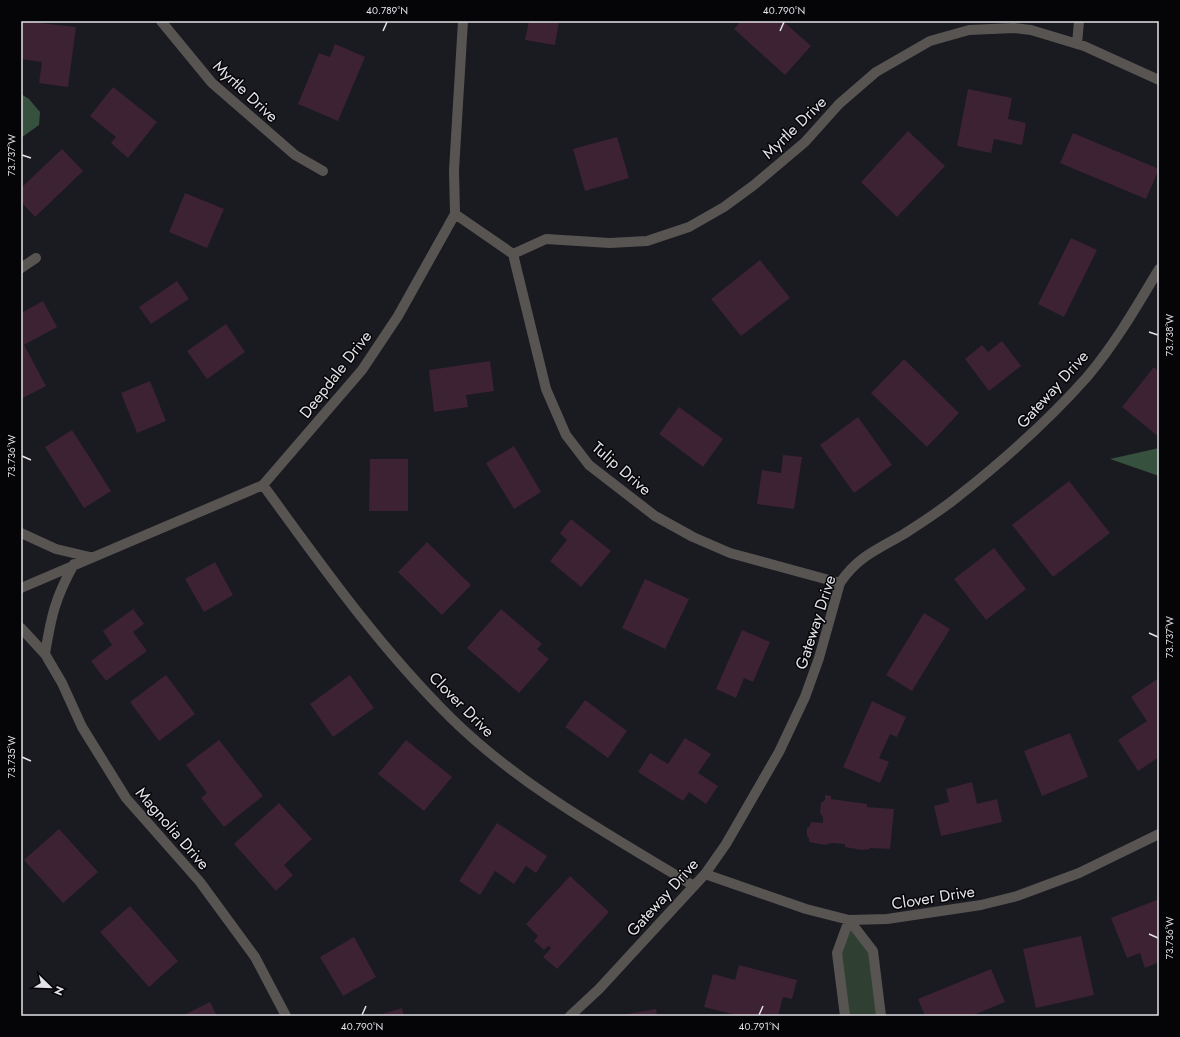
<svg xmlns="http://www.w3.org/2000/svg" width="1180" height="1037" viewBox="0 0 1180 1037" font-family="Jost,sans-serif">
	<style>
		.green { fill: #2f4033 }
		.forest { fill: #36513d }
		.building { fill: #3c2233 }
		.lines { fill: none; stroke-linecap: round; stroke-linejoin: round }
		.street { stroke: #585452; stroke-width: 10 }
		.ticks { fill: none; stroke: #e2e2e7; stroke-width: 1.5 }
		.labels { text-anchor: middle; stroke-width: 3; stroke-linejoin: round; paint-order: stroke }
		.street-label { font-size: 16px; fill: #e2e2e7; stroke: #050508 }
		.neatline { fill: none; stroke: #e2e2e7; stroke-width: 1.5 }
		.ticks-label { font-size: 10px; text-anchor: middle; fill: #e2e2e7 }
	</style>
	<rect width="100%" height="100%" fill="#1a1a21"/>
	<path class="green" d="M849,920L873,951L882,1016H844L837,953Z"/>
	<path class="forest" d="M21,94L29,99L40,112L39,125L21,138Z
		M1159,448V476L1110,459Z"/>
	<path class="building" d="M21,21L76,27L68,87L39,83L42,62L21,59Z
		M529,21H559L555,45L525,40Z
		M741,21H783L811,46L785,75L734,29Z
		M335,44L365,57L338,121L298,104L319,53L330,57Z
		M113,87L157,122L128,158L111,143L116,137L90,116Z
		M968,89L1012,98L1008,119L1026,123L1022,145L994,139L991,153L957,146Z
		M908,131L945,166L897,217L861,182Z
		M1073,133L1159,169L1146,199L1060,163Z
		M617,137L629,178L585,191L573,149Z
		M62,149L83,171L35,217L21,202V188Z
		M185,193L224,209L207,248L169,232Z
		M1071,238L1097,250L1064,317L1038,304Z
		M760,260L790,298L741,336L711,299Z
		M177,281L189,299L151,324L139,307Z
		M43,301L57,327L24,345L46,386L21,399V313Z
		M226,324L245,352L207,379L187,351Z
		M1002,341L1021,366L989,391L965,359L982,345L988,352Z
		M904,359L959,413L927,447L871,393Z
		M490,361L494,391L466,395L468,407L434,412L429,370Z
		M1154,367L1159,372V437L1122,407Z
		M150,381L166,421L137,433L121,393Z
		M679,407L723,439L703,467L659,434Z
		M858,417L892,465L854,493L820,445Z
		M72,430L111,491L84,508L45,447Z
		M514,446L541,492L514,509L486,463Z
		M783,455L802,457L794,509L757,504L762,470L781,473Z
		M370,459H408V511H369Z
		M1069,481L1110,533L1053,577L1012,525Z
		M571,519L611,551L581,587L550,561L567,540L560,533Z
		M427,542L471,585L442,615L398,572Z
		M994,548L1026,589L986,620L954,579Z
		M215,562L233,595L204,612L185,579Z
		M645,579L689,599L665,649L622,628Z
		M133,609L144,624L133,632L147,651L106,681L91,661L112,645L103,631Z
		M501,609L542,644L537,649L549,659L519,693L467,648Z
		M924,613L950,629L912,691L886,675Z
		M742,630L770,642L753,682L744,678L736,698L716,689Z
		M166,675L195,714L159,741L130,702Z
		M350,675L374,708L333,737L310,704Z
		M1157,679L1159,682V757L1138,771L1118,740L1147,721L1131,697Z
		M585,700L627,731L608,758L565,727Z
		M872,701L906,717L897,737L890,734L879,758L889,762L880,783L843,767Z
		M1070,733L1088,777L1042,796L1024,751Z
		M685,738L711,754L698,773L718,786L706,804L689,792L683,801L638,772L650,753L668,764Z
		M219,740L263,796L224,827L201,798L207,793L186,765Z
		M406,740L452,777L424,811L378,774Z
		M972,782L977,804L997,799L1002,822L941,836L934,806L949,802L946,789Z
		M825,795L831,796V799L867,804V807L894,809L890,849L870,848V849L862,850L845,847V844L832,843L825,845L809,842V838L807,836V828L810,826L811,822L823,823V817L820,813L821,803L825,800Z
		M279,803L312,839L284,865L293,875L276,891L234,844Z
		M497,823L547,856L536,873L526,866L514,884L495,871L480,895L459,881Z
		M59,829L98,872L63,903L24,860Z
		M570,876L609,912L557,969L543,957L551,948L548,946L544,950L534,941L538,936L526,924Z
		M1159,899V962L1145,968L1140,953L1127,958L1111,918Z
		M130,906L178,961L149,987L100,932Z
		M1081,936L1094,995L1036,1008L1023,949Z
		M354,937L376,977L343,996L320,957Z
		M739,965L797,980L792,999L783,997L778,1016H740L704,1007L713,974L735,980Z
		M991,969L1005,1002L971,1016H925L918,999Z
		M210,1002L217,1016H182Z
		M402,1008L404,1016H376Z
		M656,1009L657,1016H622V1015Z"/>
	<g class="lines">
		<path class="street" d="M161,21L212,83L295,155L323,171
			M1077,44L1079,21
			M455,214L513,254
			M513,254L546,239L610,243L647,241L689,227L724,207L754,185L805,142L839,104L876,72L930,41L969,30L1014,28L1031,30L1084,46L1159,80
			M513,254L546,389L566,435L589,465L655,516L693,537L730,553L840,583
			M21,268L36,258
			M263,485C322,566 379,647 451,718C521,787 610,835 694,886
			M21,533L56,549L90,557
			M21,588L263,485L362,370L398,316L455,214L454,170L463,21
			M21,628L45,654L62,683L82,727L126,798L200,882L255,957L286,1016
			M45,654C51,617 55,598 74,564
			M705,874L806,909L849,920L887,919L981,905L1017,896L1079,873L1159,834
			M570,1016L599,989L705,874L726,844L779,752L805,697L819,658L840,583C857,557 878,549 904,534C921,523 940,511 956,498C1003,461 1048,421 1087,377C1115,344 1137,306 1159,269
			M845,1016L837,953L849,920L873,951L881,1016"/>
	</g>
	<path class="ticks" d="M383,31L387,22M780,31L784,22M22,155L31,158M1149,332L1158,335M22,456L31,460M1149,633L1158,637M22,757L31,761M1149,934L1158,938M362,1015L366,1006M759,1015L763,1006"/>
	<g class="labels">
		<g class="street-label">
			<text transform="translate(246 91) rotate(43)" y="6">Myrtle Drive</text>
			<text transform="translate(794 127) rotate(-44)" y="6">Myrtle Drive</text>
			<text transform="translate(335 374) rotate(-52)" y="6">Deepdale Drive</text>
			<text transform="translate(1052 389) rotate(-48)" y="6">Gateway Drive</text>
			<text transform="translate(622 468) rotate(41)" y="6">Tulip Drive</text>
			<text transform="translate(815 622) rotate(-72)" y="6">Gateway Drive</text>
			<text transform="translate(462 704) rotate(45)" y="6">Clover Drive</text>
			<text transform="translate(173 828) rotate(49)" y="6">Magnolia Drive</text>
			<text transform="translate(662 897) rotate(-48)" y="6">Gateway Drive</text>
			<text transform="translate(933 897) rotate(-9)" y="6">Clover Drive</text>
		</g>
	</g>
	<rect width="1180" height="1037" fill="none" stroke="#050508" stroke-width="44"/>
	<g transform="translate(50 987) rotate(113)" stroke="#050508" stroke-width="3" paint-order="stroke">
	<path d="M0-3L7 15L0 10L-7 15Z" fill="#e2e2e7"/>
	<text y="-6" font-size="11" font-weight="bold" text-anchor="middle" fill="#e2e2e7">N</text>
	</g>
	<rect x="22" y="22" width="1136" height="993" class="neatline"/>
	<g class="ticks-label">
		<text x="387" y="14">40.789°N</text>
		<text x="784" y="14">40.790°N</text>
		<text transform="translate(11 155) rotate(-90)" y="4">73.737°W</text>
		<text transform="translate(1169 335) rotate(-90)" y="4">73.738°W</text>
		<text transform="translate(11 456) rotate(-90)" y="4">73.736°W</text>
		<text transform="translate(1169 637) rotate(-90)" y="4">73.737°W</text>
		<text transform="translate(11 757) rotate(-90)" y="4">73.735°W</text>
		<text transform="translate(1169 938) rotate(-90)" y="4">73.736°W</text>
		<text x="362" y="1030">40.790°N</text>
		<text x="759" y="1030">40.791°N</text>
	</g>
</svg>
